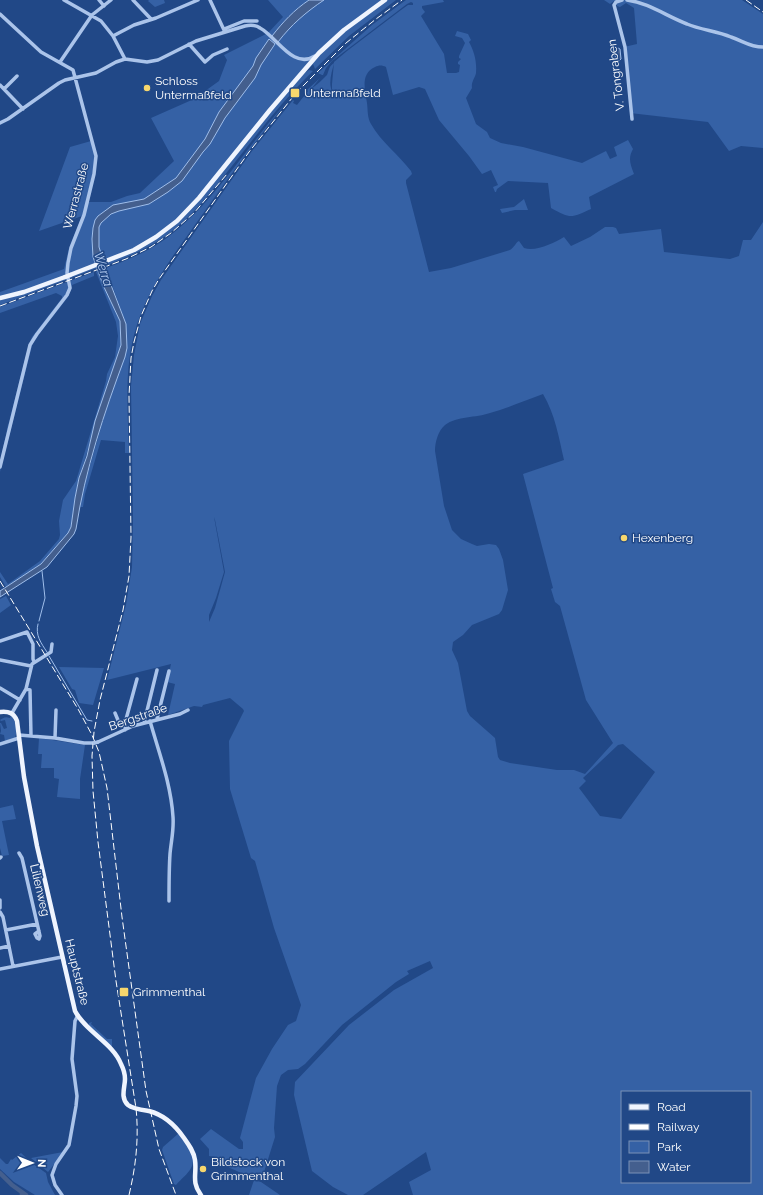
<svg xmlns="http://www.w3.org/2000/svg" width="763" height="1195" viewBox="0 0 763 1195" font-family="Raleway,sans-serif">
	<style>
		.green { fill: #3561a5; fill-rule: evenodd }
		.water { fill: #445f8e; stroke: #9fbeeb }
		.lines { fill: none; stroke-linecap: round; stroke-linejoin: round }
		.stream { stroke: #9fbeeb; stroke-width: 1 }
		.canal { stroke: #445f8e; stroke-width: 2.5 }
		.river { stroke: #445f8e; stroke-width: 4.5 }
		.minor { stroke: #abc4ea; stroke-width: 3.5 }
		.major { stroke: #eff4fe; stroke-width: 4.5 }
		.rail { stroke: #fff; stroke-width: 1; stroke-dasharray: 7 3; stroke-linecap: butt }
		.minor-bridge { stroke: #abc4ea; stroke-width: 3.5 }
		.major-bridge { stroke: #eff4fe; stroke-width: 4.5 }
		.poi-dot { fill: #f7d76d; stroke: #214887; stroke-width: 1.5 }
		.labels { text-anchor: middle; stroke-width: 3; stroke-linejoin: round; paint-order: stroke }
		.street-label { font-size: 12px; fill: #fff; stroke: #214887 }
		.poi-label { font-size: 12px; fill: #fff; stroke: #214887; text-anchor: start }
		.water-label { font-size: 13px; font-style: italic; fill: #b7cef1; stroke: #214887 }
	</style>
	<rect width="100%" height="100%" fill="#214887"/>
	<path class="green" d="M149,0H164L165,3L155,7L148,1Z
		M268,0H396L349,36L315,69L313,64L305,73L309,70L313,71C283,100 258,133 232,166C212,191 193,216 167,235C148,249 127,257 105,266L103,261L96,264L97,268L0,305V292L64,269L69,248L82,216L39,231L70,147L91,141L95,156L94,167L86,202H111L127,196L140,193L174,161L151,118L194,99L219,81L227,60L224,55L268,33L283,17Z
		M406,0H443L444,2L422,6V8L425,12L421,16L444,54L447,73H456L459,72L460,65L458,64V62L461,59L459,58V56L465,43L462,38L455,36L457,31L468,34L471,40L469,42C474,51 477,61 476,73C475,78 471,82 472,88L466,98L476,124L487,132L490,138L501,143L523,147L582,163L606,151L610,159L617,156L614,147L628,140L633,149C628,158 630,164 634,174L589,197L591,209C571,218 571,219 551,208L548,183L508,181L497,189L496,192H495L493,187L498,185L491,170L482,174L469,156L439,120L425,89L419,87L393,95L386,67C382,65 379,65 375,67C360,74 365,90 367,103C368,110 367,117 371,124C381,142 399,155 411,171L412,174L406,180V183L429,272L451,268L510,250C515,247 515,243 519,241L524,248C536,252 554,243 564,237L571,246L590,237L605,227H613L616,228L619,234L661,229L664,252L730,259L739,256L743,240H751L763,222V1195H413L409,1182L431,1170L426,1152L363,1195H348L333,1187L312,1171L294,1095L295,1082L349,1025L394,990L433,968L430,961L407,971L409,974L396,982L342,1025L305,1064L298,1069L288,1070L281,1075L277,1086L274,1128L275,1137L264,1172L262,1177C253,1180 220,1165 215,1157L209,1156V1149L200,1139L211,1129L239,1149H243V1142L240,1138L256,1078L272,1049L288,1025L296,1021L301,1005L274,928L255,861L251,858L230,789L229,741L244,711L243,709L230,698L203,705L202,707L194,706L168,715L175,684L167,682L171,664L107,680L126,605L132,567L133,521L131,386L134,355L140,324L152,296L161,280L252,151L293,100L294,101L293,103L297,105L308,91L307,90L320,78L312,88C315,87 325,77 327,75C329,70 329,66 334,63C332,72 328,82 332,91V84L334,62L347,51L401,10L408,5H413V3L411,2L407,4L332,61L326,68L323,75H322L318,73L372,25ZM543,394C555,414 559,438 564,460L523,474L553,588L551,589L555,602L560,606L586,700L613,743L585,774L574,770H557L510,763L500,760L498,757L495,738L470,716L467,711L458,663L452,650L453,642L463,635L472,625L499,614L502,610L508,590L503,560L499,549L496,545L489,544L477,546L472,544L461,539L452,530L444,506L435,451C435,442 438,431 445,425C457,416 476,418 490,413C508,408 526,400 543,394ZM214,517L215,520L225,572L215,608L209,622V615L216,598L224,572ZM623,744L655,772L621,819L600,816L579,788L586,781L583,778L618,745ZM622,1092H750V1182H622Z
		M604,0H742L763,14V148L741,146L729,151L708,122L630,113L624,47L637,44L634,8L626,3L620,7L617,6L614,1L610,4Z
		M286,103C255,142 226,181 197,222C172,257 145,292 134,335C124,373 128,414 129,453H125V442L101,440L85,494L83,507H80L83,490L104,417L127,348L126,324L106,268C122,262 138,256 153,247C208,214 243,150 286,103Z
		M524,199L528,210H515L502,213L500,209L514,207Z
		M98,271L103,285L120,321L121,345L79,478L75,498L71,526L68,533L41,564L6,587L0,577V572L8,584L40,561L59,539L60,535L59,521L63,500L76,481L106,381L107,374L115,357L118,336L116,322L96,272Z
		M94,272V276L72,285V287L68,297L33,342L0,472C0,459 3,448 6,435C7,430 7,427 9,422L29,344L32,337L62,298V296L56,293L0,313V307Z
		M6,596L11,605L0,613V599Z
		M59,667L104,668L93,705L79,703L75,690L72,689Z
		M11,715C16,722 18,730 15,738L5,741L4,735L0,734L1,731L0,723H1L4,729L7,728L5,720L1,721L0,720C3,718 5,716 10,718Z
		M39,738L85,745L80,779V799L57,797L59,779L54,778V768H41L42,754H38Z
		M13,805L16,819L2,821L9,855L2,856L0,848V808Z
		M92,1022L91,1024L107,1039H112V1046H110L89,1026V1023Z
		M179,1133C185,1142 198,1156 191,1168C188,1174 181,1179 176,1185L174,1184L162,1150L163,1147Z
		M21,1153L33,1164L46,1173L48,1182L55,1195H35L14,1182L0,1169V1158L6,1164H8L11,1159L12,1160Z
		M63,1153L48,1172L31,1158L63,1152Z
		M254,1180L261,1182L280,1195H249Z"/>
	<path class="water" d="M309,0H324C306,12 291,25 278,42L272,36C283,22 294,10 309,0Z
		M269,39L275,44L261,65L255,78L225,118L210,144L203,152L182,181L168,192L149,204L119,211L111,214L101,223L99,227V247L111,285L126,324L127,348L125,357C104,413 85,470 76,529L74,534L47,567L0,597V591L41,564L68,533L71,527L75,498L79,478L87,456L95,421L121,345L120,321L103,285L93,257L92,239L93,228L95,220L98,216L113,205L144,199L176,178L205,139L219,112L253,66L256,58Z
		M618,48L620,49L621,59L619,61L617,59L613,53L614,51Z"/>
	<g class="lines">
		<path class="stream" d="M39,621L45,598L42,571
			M38,624C35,635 41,643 47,652
			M49,656L87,720L92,721"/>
		<path class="canal" d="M21,1191V1195"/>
		<path class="river" d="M0,1173L12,1185L26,1195"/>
		<path class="minor" d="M64,0L101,21L113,36L125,59
			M99,0L104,6
			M133,0L151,19
			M210,0L224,30
			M622,0L616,2L614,5L625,47L632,119
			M627,0C649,3 666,16 687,24C701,30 717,31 731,37C743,41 750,47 763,47
			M0,14L41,52L73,70L96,156L94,174L84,215L71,248L68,263L67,273L70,288L67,295L37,334L30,345L0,467
			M224,29L244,21H257
			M113,36L134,25L156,18L198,0
			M189,44L205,62L213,55L227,49
			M60,62L92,15L111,0
			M0,85L23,109
			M4,89L17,76
			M0,123L8,119L59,83L65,80L96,73L116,62L125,59L147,62L158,60L196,41L245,26C250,25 256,25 260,28C277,37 293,70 315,56
			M0,641L27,632L33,644V659L34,662
			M0,660L31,666
			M0,688L20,700
			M26,689L30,690L31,736
			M12,713L26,689L32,664L51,652L52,644
			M115,713L120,725L125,726
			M157,719L169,671
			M150,721C159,753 171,784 173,817C174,830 171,842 170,854C169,869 169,885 169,901
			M144,723L157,670
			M125,730V723L137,679
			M19,735L55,738L84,743H94
			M55,738L56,710
			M98,742L133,726L180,714L188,710
			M0,744L19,738
			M19,853L22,858L40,936L39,939L37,938L35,934L39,931
			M0,858L1,857
			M0,900V908
			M0,912L3,917L13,966
			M6,930L37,924
			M0,948L9,946
			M0,969L62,957
			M62,1195L55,1185L52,1175L56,1164L69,1145L76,1106L77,1096L72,1059L75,1021L78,1015"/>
		<path class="major" d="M70,275L134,250L156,237L177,221L199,198L270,110L319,53L344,30L385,0
			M0,298L24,292L65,277
			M0,712C9,711 14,713 17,721L24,777L37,846L75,1011C86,1032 113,1043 121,1064C123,1068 125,1074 125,1079C125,1087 120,1098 128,1105C133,1109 142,1110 149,1111C165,1115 175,1125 184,1138C189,1145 194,1152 195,1160C197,1174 191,1182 201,1195"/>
		<path class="rail" d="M746,0L763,12
			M0,306L126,259L151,247L171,233L194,213L227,174
			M0,581L78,709L92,735L99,752L107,788L122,917L146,1091L159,1149L176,1195
			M129,1195C136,1166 139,1138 136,1108L116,981L98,842L93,791L92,756L94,732L100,700L123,610L129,576L131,537L129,396L131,358L134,342L141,316L152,291L159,279L249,152L296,93L346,43L376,19L402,0"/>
		<path class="minor-bridge" d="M94,743L98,742"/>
		<path class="major-bridge" d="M65,277L70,275"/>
	</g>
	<g class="poi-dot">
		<circle cx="147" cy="88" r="4"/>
		<rect x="290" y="88" width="10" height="10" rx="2"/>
		<circle cx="624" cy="538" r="4"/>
		<rect x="119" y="987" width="10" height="10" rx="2"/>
		<circle cx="203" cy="1169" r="4"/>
	</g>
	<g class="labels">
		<g class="street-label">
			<text transform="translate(616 75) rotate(-97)" y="4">V. Tongraben</text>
			<text transform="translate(76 196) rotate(-75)" y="4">Werrastraße</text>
			<text transform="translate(138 717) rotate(-19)" y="4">Bergstraße</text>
			<text transform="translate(40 890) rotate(77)" y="4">Lilienweg</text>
			<text transform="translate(77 972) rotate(76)" y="4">Hauptstraße</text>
		</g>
		<g class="poi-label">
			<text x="155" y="85">Schloss<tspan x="155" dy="14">Untermaßfeld</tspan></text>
			<text x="304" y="97">Untermaßfeld</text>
			<text x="632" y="542">Hexenberg</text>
			<text x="133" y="996">Grimmenthal</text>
			<text x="211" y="1166">Bildstock von<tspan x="211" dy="14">Grimmenthal</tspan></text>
		</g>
		<g class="water-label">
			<text transform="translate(104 269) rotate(72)" y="5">Werra</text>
		</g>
	</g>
	<rect x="621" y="1091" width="130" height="92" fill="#214887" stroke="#7a91b7"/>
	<rect x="629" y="1104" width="20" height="6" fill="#eff4fe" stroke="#7a91b7"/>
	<text x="657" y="1111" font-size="12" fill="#ffffff">Road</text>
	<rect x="629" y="1124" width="20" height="6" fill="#ffffff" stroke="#7a91b7"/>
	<text x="657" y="1131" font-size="12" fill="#ffffff">Railway</text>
	<rect x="629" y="1141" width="20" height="12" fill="#3561a5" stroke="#7a91b7"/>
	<text x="657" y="1151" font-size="12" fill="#ffffff">Park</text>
	<rect x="629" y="1161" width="20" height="12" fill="#445f8e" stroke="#7a91b7"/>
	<text x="657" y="1171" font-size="12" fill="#ffffff">Water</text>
	<g transform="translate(32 1163) rotate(91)" stroke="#214887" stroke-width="3" paint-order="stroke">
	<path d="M0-3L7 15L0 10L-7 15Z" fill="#ffffff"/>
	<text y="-6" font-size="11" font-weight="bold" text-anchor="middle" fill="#ffffff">N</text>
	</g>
</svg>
